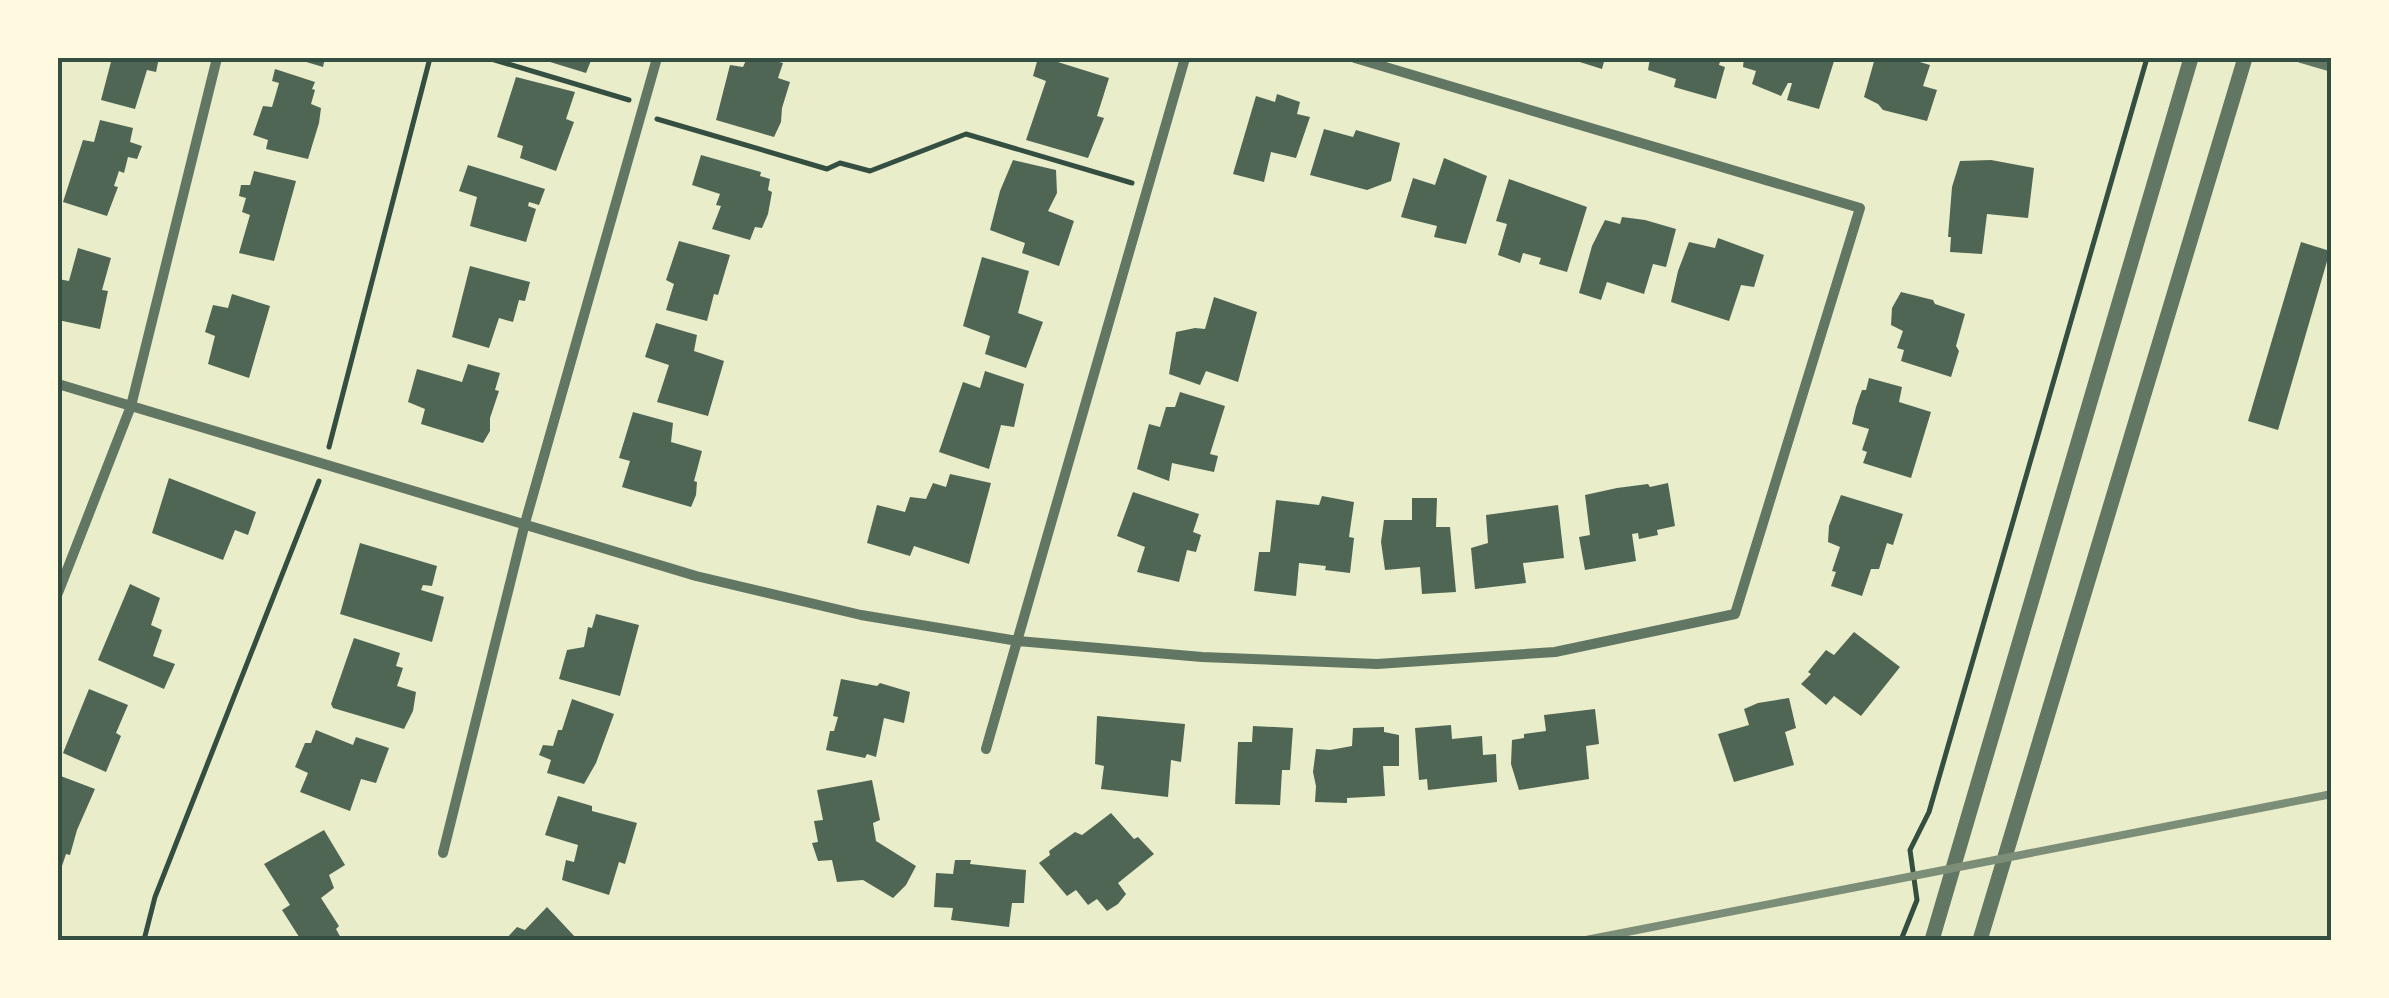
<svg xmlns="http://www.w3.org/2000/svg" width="2389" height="998" viewBox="0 0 2389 998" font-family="'IBM Plex Serif',serif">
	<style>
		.building { fill: #4f6655 }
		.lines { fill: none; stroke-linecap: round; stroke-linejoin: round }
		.path { stroke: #344e41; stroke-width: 5 }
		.minor { stroke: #617663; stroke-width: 10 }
		.tertiary { stroke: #617663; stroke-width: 15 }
		.rail { stroke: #7c8e77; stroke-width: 8 }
		.neatline { fill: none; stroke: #344e41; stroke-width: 4 }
	</style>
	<rect width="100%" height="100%" fill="#e9edc9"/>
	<path class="building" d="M112,58H159L156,72L147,70L135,109L101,100Z
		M293,58H325L323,67Z
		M537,58H592L586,73Z
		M747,58H764L783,63L778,78L790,82L782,108L781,122L774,137L716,120L730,65L743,67Z
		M1038,58H1045L1109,78L1097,116L1104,118L1088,158L1026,140L1046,81L1033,76Z
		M1567,58H1605L1602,69Z
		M1650,58H1721L1719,65L1725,67L1716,99L1674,87L1676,79L1648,70Z
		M1744,58H1835L1819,109L1787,100L1792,83H1788L1781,96L1752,84L1756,71L1743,67Z
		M1875,58H1906L1930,65L1923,86L1937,90L1927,121L1883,110L1878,104L1864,97Z
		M275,69L315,82L312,89L315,90L311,104L321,108L319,123L308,159L266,149L268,140L253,135L263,106L272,107L279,83L272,81Z
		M516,77L575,92L566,119L574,122L556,171L520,158L523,146L497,137Z
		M1277,94L1300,102L1297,114L1310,117L1296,158L1271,152L1264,182L1233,174L1256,96L1275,102Z
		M100,120L133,128L130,142L142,146L137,159L128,157L124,173L119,171L114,186L118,187L107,216L63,202L83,140L94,142Z
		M1324,129L1353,137L1356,130L1400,143L1391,181L1367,190L1310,175Z
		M701,155L761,172L760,176L770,179L768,190L772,192L768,214L762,228L755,227L750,240L712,229L721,206L716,205L720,194L692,185Z
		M1444,158L1487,176L1466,244L1434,237L1437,226L1401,217L1413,178L1435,185Z
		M1013,160L1056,170L1057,193L1048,211L1074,221L1059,266L1022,253L1025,243L990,230L1000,191Z
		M1991,160L2034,168L2028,218L1987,214L1982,254L1950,252L1951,237H1948L1952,187L1960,161Z
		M468,165L545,189L539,205L529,202L528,206L536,209L526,242L470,226L477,197L459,191Z
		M254,171L296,181L274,261L239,253L250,215L242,212L246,198L239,196L241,185H250Z
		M1509,179L1587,207L1567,272L1539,264L1541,258L1523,253L1520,263L1498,255L1507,224L1496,221Z
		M1622,217L1645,220L1676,229L1666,267L1653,264L1644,294L1607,282L1601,300L1579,293L1592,246L1605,220L1620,224Z
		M1718,238L1764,255L1754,287L1741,285L1729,321L1671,302L1678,271L1689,242L1715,248Z
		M679,241L730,255L718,295L714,294L707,321L666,310L674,284L666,280Z
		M2301,242L2330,251L2278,430L2248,421Z
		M78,248L111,258L102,290L108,291L100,329L58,320V279L69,281Z
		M982,257L1029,271L1018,313L1043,322L1026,368L985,354L990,336L963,326Z
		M470,266L530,282L525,301L519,300L513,322L499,318L489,348L452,337Z
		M1901,292L1933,300L1935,304L1965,314L1956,346L1959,351L1951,377L1901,361L1904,350L1897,348L1903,331L1891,325L1892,308Z
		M232,294L270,306L249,378L208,364L215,336L205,332L213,305L228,308Z
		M1214,297L1257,312L1238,382L1206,371L1200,385L1169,374L1176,332L1195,328L1205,329Z
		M656,323L697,335L694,351L724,361L708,416L657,402L669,365L645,357Z
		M468,364L500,373L495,390L499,391L490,418V431L483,443L421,424L425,409L408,402L417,369L462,382Z
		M985,371L1024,384L1014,427L1001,425L989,469L939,452L963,382L980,388Z
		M1869,378L1902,387L1899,402L1931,412L1911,478L1863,463L1867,452L1862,450L1869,429L1852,424L1856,407L1862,390H1866Z
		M1180,392L1225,406L1210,454L1218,456L1214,472L1172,463L1169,481L1137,469L1149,424L1160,427L1166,407H1175Z
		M633,412L673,423L671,442L702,451L694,481L697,482L696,495L691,507L622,487L630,461L619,458Z
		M950,474L991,483L969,564L914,546L910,556L867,543L877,505L905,512L910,497L926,499L933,483L946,487Z
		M169,478L256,512L248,535L235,530L223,560L152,533Z
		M1668,483L1675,526L1657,530L1658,535L1639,539L1638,533L1632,534L1636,561L1585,570L1579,537L1590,535L1585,495L1617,488L1648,484L1650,487Z
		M1133,492L1199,514L1193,532L1201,535L1196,552L1187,550L1179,582L1137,572L1145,547L1117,536Z
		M1841,495L1903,514L1893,545L1887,543L1879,569H1871L1862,596L1831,586L1836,572L1832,571L1840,547L1828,542L1829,526Z
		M1322,496L1354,502L1349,537L1354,538L1350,573L1325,570L1326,566L1299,563L1296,596L1254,591L1259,552H1270L1276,500L1319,505Z
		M1412,498H1437L1436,527H1450L1456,592L1422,594L1420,567L1385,570L1381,542L1384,520H1412Z
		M1558,505L1564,558L1523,563L1526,583L1475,589L1471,548L1488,543L1486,515Z
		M360,543L437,566L432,586L423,585L421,590L444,597L432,642L340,614Z
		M130,584L160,598L151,625L162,630L153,656L175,664L164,689L98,660Z
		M596,614L639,625L620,696L559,679L567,650L584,647L588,627L592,628Z
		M1854,632L1900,667L1861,716L1834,696L1826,705L1801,684L1811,674L1808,672L1826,650L1834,655Z
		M354,638L400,653L396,666L403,668L397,686L416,692L413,711L404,729L333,708L331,704Z
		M841,679L877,686L880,683L910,692L904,723L884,718L876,757L867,754L865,758L826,750L830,731H834L838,717L833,716Z
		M89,689L128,705L116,733L121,736L106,772L63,753Z
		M1789,698L1796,728L1785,732L1794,765L1734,782L1718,734L1749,725L1744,709L1758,703Z
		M572,699L614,714L596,763L584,784L547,773L551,760L539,755L543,745L553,746L558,730H562Z
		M1595,709L1599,744L1586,746L1589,779L1519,790L1511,764L1512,740L1524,738V734L1546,731L1544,715Z
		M1097,716L1185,724L1181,762L1171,760L1168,797L1101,789L1104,766L1095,764Z
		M1451,725L1452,739L1482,736L1483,755L1496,754L1497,782L1428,790L1427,779L1419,780L1415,728Z
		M1253,726L1293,728L1290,770H1282L1280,805L1235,804L1238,742H1252Z
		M1384,727V732L1399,735V766H1383L1385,796L1347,798V803L1315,802L1316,786L1313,772L1316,749L1330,750L1352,746L1353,728Z
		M316,730L353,745L356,737L389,748L376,783L361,779L350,811L300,792L308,773L295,767L305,743H311Z
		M58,775L95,789L77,830L70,855L66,854L61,869L58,867Z
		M872,780L880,820L873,823L876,841L916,866L906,885L893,898L863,880L837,882L832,860L818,861L812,843L818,842L814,821L823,820L817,790Z
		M558,796L592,806V811L637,823L625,864L619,862L609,895L562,880L566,860L574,862L578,845L545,835Z
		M1111,813L1134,839L1138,837L1154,854L1118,883L1126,894L1118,904L1107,911L1097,899L1088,905L1076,890L1067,896L1039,863L1050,855L1049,851L1075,832L1082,835Z
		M324,830L345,865L329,875L334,888L321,898L339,926L336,929L342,940H301L282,910L290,905L264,864Z
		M955,860H971L970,864L1026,870L1024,903H1012L1009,927L951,920L953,908L934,907L936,873L953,874Z
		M547,907L576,938L573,940H505L517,927L525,930Z
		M2168,936L2212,937V940H2168Z"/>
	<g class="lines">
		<path class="path" d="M488,58L629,100
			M657,119L827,169L840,163L870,171L966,134L1132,183
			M329,447L430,58
			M144,940L155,897L319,481
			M1901,940L1917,900L1910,850L1929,812L2147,58"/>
		<path class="minor" d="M2301,58L2332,67
			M58,384L696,576L861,615L1018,641L1202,657L1377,664L1555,652L1735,614L1860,208L1355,58
			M58,593L131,406L217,58
			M986,749L1185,58
			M443,853L525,523L657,58"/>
		<path class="tertiary" d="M1932,940L2191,58
			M1980,940L2245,58"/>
		<path class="rail" d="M1586,940L2332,794"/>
	</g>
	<rect width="2389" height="998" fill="none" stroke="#fefae0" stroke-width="120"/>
	<rect x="60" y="60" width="2269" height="878" class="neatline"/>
</svg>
